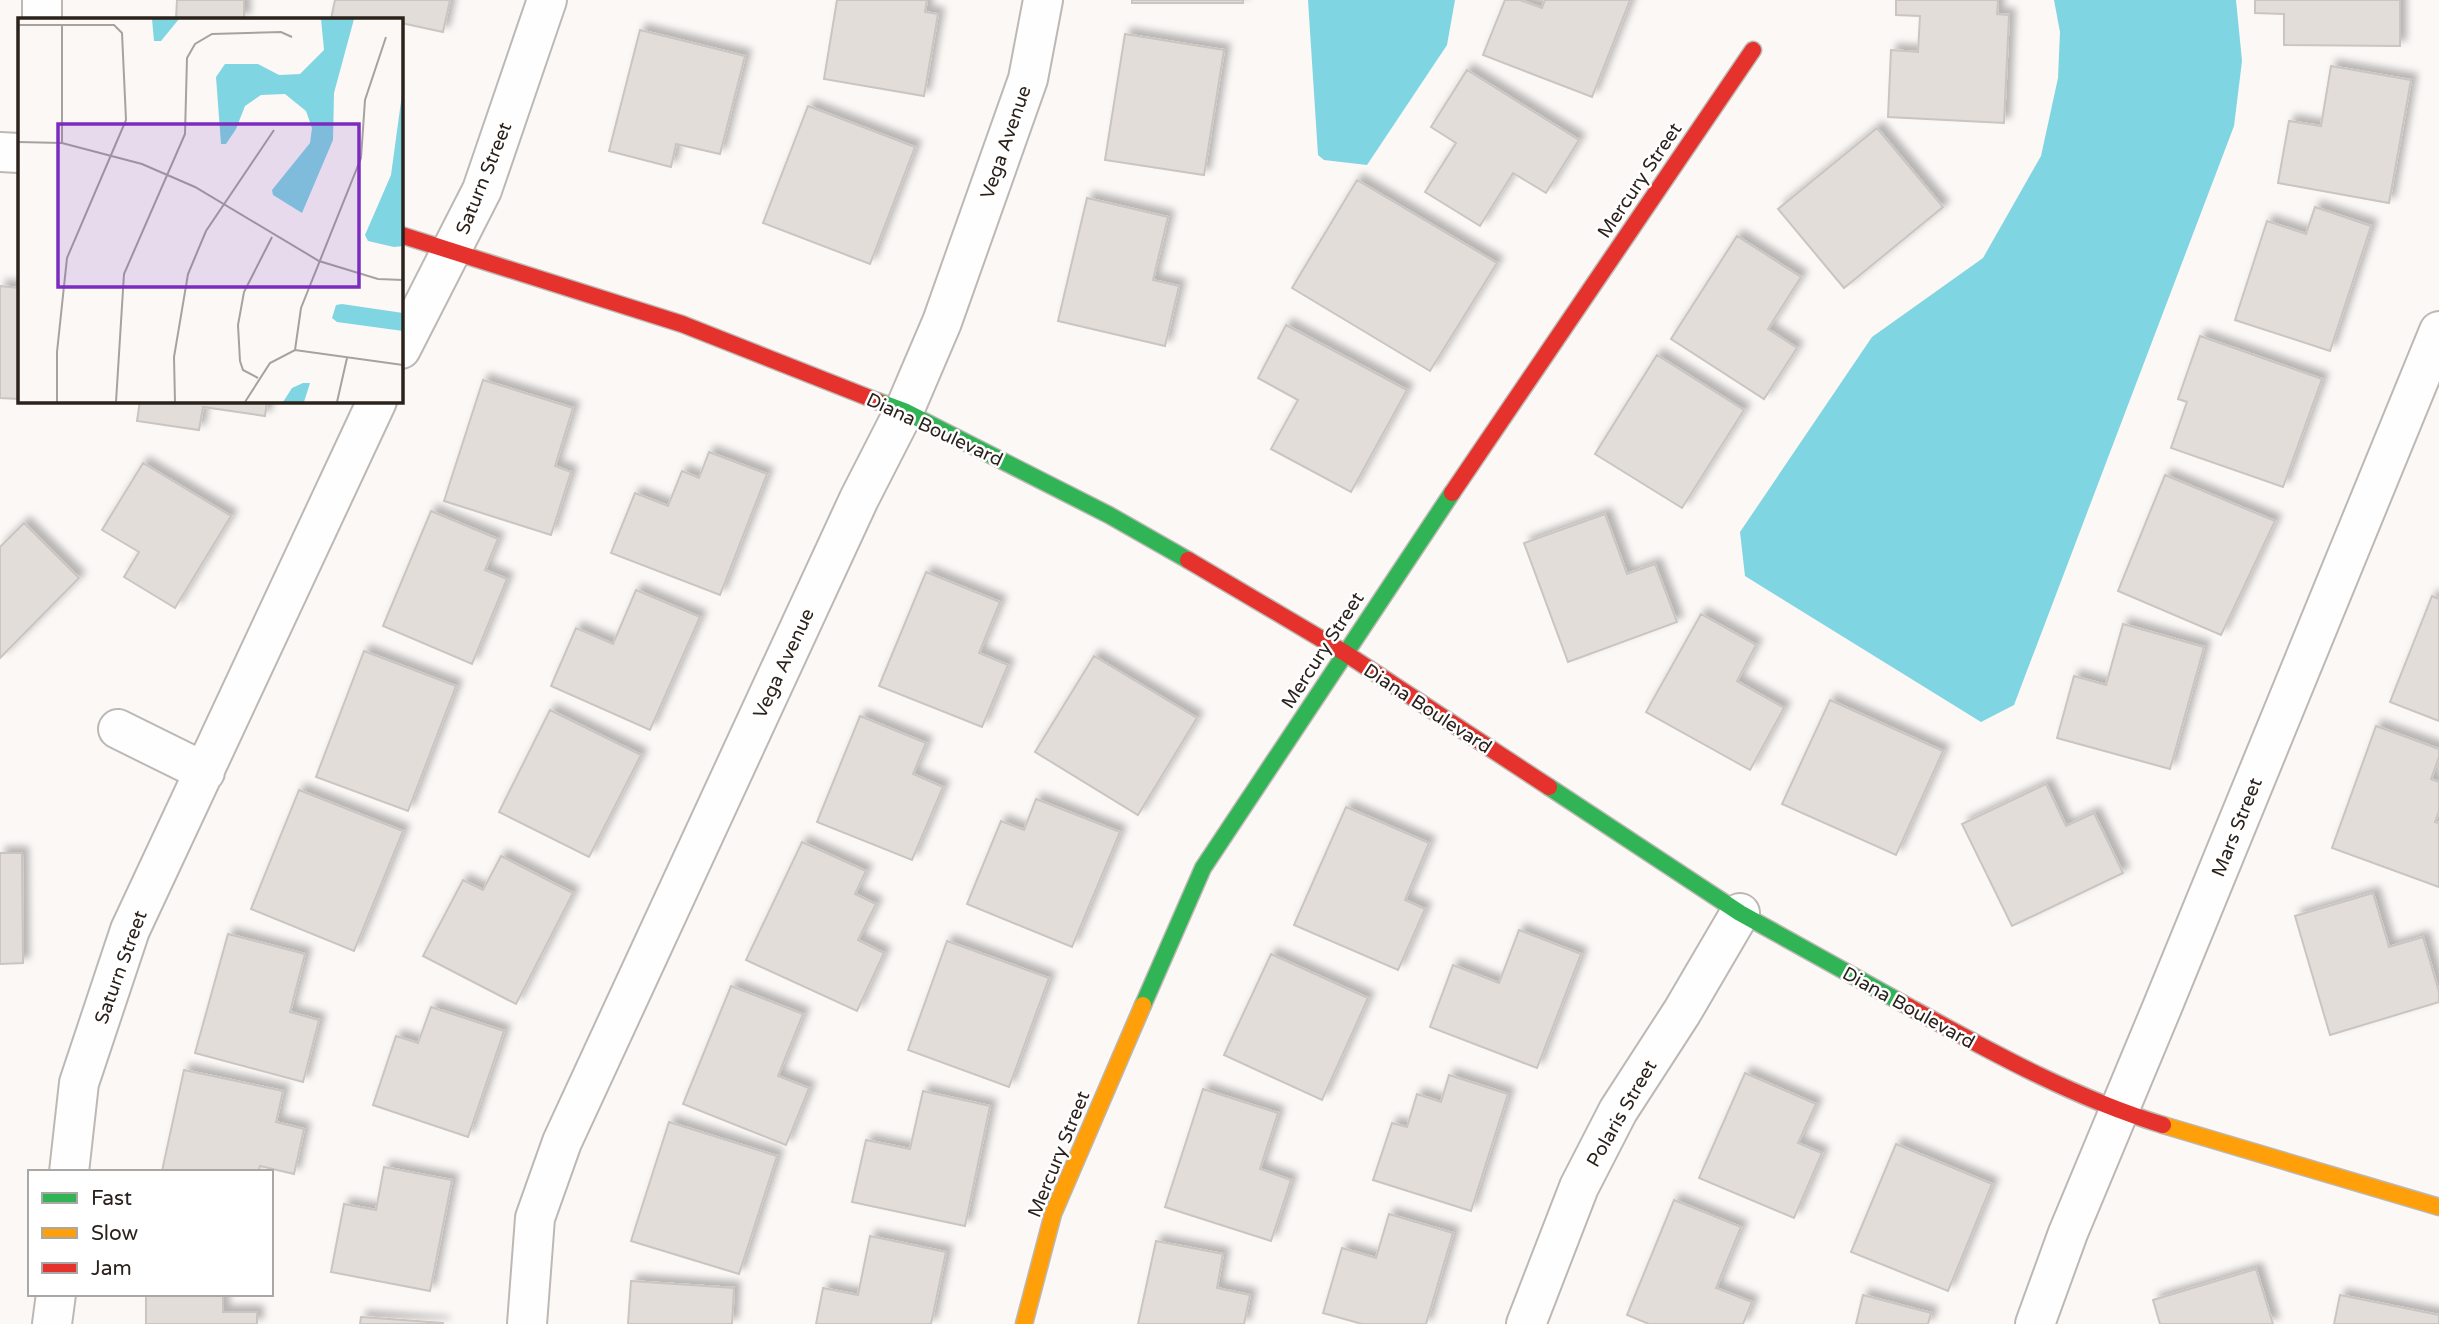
<svg xmlns="http://www.w3.org/2000/svg" width="2439" height="1324" viewBox="0 0 2439 1324" font-family="'Varela Round',sans-serif">
	<style>
		.water { fill: #80d5e2 }
		.building { fill: #e3ddd9; stroke: #cbc5c1; stroke-width: 2; filter: url(#shadow) }
		.lines { fill: none; stroke-linecap: round; stroke-linejoin: round }
		.street-casing { stroke: #bdb8b4; stroke-width: 42 }
		.fast-casing { stroke: #bdb8b4; stroke-width: 19 }
		.slow-casing { stroke: #bdb8b4; stroke-width: 19 }
		.jam-casing { stroke: #bdb8b4; stroke-width: 19 }
		.street { stroke: #fefefe; stroke-width: 38 }
		.fast { stroke: #30b455; stroke-width: 16 }
		.slow { stroke: #ff9f0a; stroke-width: 16 }
		.jam { stroke: #e5322d; stroke-width: 16 }
		.labels { text-anchor: middle; stroke-width: 5; stroke-linejoin: round; paint-order: stroke }
		.street-label { font-size: 19px; fill: #2b221c; stroke: #fff }
		.inset-road { fill: none; stroke: #a8a29f; stroke-width: 2 }
		.view { fill: #7b2cbf; fill-opacity: 0.15; stroke: #7b2cbf; stroke-width: 3.5 }
		.inset-edge { fill: none; stroke: #2b221c; stroke-width: 3.5 }
	</style>
	<defs>
		<filter id="shadow"><feDropShadow dx="6" dy="-6" stdDeviation="3.5" flood-color="#0004"/></filter>
	</defs>
	<rect width="100%" height="100%" fill="#fbf8f6"/>
	<path class="water" d="M1308,0H1455L1447,45L1367,165L1324,160L1318,155Z
		M2054,0H2236L2242,61L2234,126L2014,705L1981,722L1745,576L1740,532L1872,337L1983,258L2041,156L2058,78L2060,32Z"/>
	<path class="building" d="M177,0H244V19H176Z
		M335,0H450L443,32L401,23V19H331Z
		M837,0H927L925,12L938,14L924,96L824,79Z
		M1132,0H1243V3H1132Z
		M1505,0H1520L1542,8L1545,0H1630L1592,97L1483,55Z
		M1896,0H1998L1997,14L2009,15L2004,123L1888,117L1891,50L1918,52L1920,16L1896,15Z
		M2255,0H2400V46L2284,45V14L2255,13Z
		M640,30L745,56L720,154L676,144L671,167L609,151Z
		M1125,34L1224,50L1204,175L1105,160Z
		M2331,66L2411,80L2389,203L2278,183L2289,121L2321,126Z
		M1467,70L1579,140L1546,193L1513,173L1480,226L1425,192L1456,143L1431,127Z
		M808,106L915,147L870,264L763,223Z
		M1877,128L1943,207L1844,288L1778,209Z
		M1357,180L1497,263L1430,371L1292,288Z
		M1087,198L1168,217L1153,280L1179,286L1165,346L1058,321Z
		M2315,207L2371,226L2330,351L2235,320L2267,221L2306,234Z
		M1737,236L1801,277L1768,329L1797,348L1764,399L1671,339Z
		M0,286L19,288V399L0,398Z
		M1286,325L1407,390L1351,492L1271,449L1298,400L1258,378Z
		M2200,336L2322,379L2283,487L2171,448L2187,402L2178,399Z
		M1657,355L1744,410L1682,508L1595,454Z
		M483,380L573,408L555,466L571,472L551,535L444,501Z
		M140,401H267L265,416L203,407L199,430L137,421Z
		M709,452L767,474L720,595L611,553L635,493L668,506L682,471L699,478Z
		M143,463L231,516L175,608L124,577L139,552L102,530Z
		M2165,475L2275,521L2221,635L2118,591Z
		M431,511L498,539L485,570L507,579L472,664L383,626Z
		M1605,514L1627,574L1655,564L1677,622L1568,662L1524,543Z
		M24,523L79,578L0,658V547Z
		M926,572L1000,602L979,653L1008,665L982,727L879,686Z
		M636,590L700,617L650,730L551,686L576,628L613,644Z
		M2432,596L2439,599V721L2390,702Z
		M1701,614L1756,645L1737,681L1784,708L1750,770L1646,712Z
		M2123,624L2204,647L2170,769L2057,738L2074,676L2106,685Z
		M364,651L456,686L408,811L316,777Z
		M1094,656L1197,718L1138,815L1035,752Z
		M1830,700L1943,751L1896,855L1782,804Z
		M550,710L641,755L589,857L499,812Z
		M860,716L926,743L913,774L943,787L912,860L817,822Z
		M2376,726L2439,749V757L2431,779L2439,782V811L2435,822L2439,823V887L2332,848Z
		M2046,784L2066,826L2094,813L2123,873L2012,926L1962,824Z
		M299,790L403,831L354,951L251,909Z
		M1036,799L1120,832L1072,947L967,904L1001,821L1024,830Z
		M1346,807L1429,843L1405,900L1425,909L1398,970L1294,925Z
		M802,842L866,871L855,894L876,904L858,940L884,953L857,1011L746,960Z
		M0,853H22L23,963L0,964Z
		M501,856L573,893L516,1004L423,956L463,880L483,890Z
		M2373,893L2389,947L2423,937L2439,992V1002L2330,1035L2295,916Z
		M1519,930L1581,954L1537,1068L1430,1027L1453,965L1499,983Z
		M228,934L305,954L290,1012L319,1020L303,1082L195,1053Z
		M947,941L1049,978L1009,1087L908,1050Z
		M1271,954L1368,998L1322,1100L1224,1055Z
		M731,986L803,1014L778,1076L809,1088L786,1145L683,1104Z
		M431,1007L504,1031L468,1137L373,1105L396,1036L418,1043Z
		M184,1070L283,1091L276,1122L304,1129L294,1174L260,1166L258,1172L162,1171Z
		M1745,1073L1816,1104L1798,1143L1822,1153L1794,1218L1699,1178Z
		M1449,1075L1508,1094L1471,1211L1373,1180L1392,1123L1407,1127L1417,1094L1441,1102Z
		M1203,1089L1278,1113L1260,1169L1291,1180L1271,1241L1165,1207Z
		M923,1091L990,1106L965,1226L852,1202L866,1140L910,1149Z
		M669,1122L777,1156L739,1274L631,1241Z
		M1896,1144L1992,1184L1948,1291L1851,1252Z
		M384,1167L452,1180L430,1291L331,1272L344,1204L376,1210Z
		M1674,1200L1741,1227L1716,1288L1752,1302L1743,1324H1649L1627,1315Z
		M1389,1214L1453,1233L1426,1324H1362L1323,1313L1342,1248L1376,1258Z
		M870,1236L946,1252L931,1324H816L823,1288L858,1295Z
		M1156,1241L1223,1254L1217,1288L1250,1295L1244,1324H1138Z
		M2256,1269L2273,1324H2160L2153,1300Z
		M631,1281L734,1288L732,1324H628Z
		M146,1294H223V1312H257V1324H146Z
		M1863,1295L1931,1313L1928,1324H1856Z
		M2340,1295L2439,1315V1324H2334Z
		M361,1317L443,1323V1324H360Z"/>
	<g class="lines">
		<g class="street-casing">
			<path id="street" d="M42,0V19
				M0,152L19,153
				M401,349L482,190L547,0
				M118,729L205,772
				M69,1172L79,1083L130,930L377,401
				M52,1324L56,1294
				M527,1324L535,1218L562,1142L859,499L904,411L942,322L1028,79L1043,0
				M1526,1324L1579,1187L1618,1111L1682,1012L1740,913
				M2035,1324L2068,1233L2161,1010L2439,331"/>
		</g>
		<g class="fast-casing">
			<path id="fast" d="M877,401L904,411L1109,515L1188,560
				M1549,787L1740,913L1902,1003
				M1143,1005L1203,868L1452,493"/>
		</g>
		<g class="slow-casing">
			<path id="slow" d="M2163,1125L2439,1207
				M1024,1324L1053,1214L1143,1005"/>
		</g>
		<g class="jam-casing">
			<path id="jam" d="M401,235L682,324L877,401
				M1452,493L1753,50
				M1188,560L1345,653L1549,787
				M1902,1003C1986,1049 2071,1097 2163,1125"/>
		</g>
		<use href="#street" class="street"/>
		<use href="#fast" class="fast"/>
		<use href="#slow" class="slow"/>
		<use href="#jam" class="jam"/>
	</g>
	<g class="labels">
		<g class="street-label">
			<text transform="translate(1005 142) rotate(-71)" y="7">Vega Avenue</text>
			<text transform="translate(483 178) rotate(-68)" y="7">Saturn Street</text>
			<text transform="translate(1639 180) rotate(-56)" y="7">Mercury Street</text>
			<text transform="translate(935 429) rotate(25)" y="7">Diana Boulevard</text>
			<text transform="translate(1322 650) rotate(-57)" y="7">Mercury Street</text>
			<text transform="translate(783 663) rotate(-65)" y="7">Vega Avenue</text>
			<text transform="translate(1428 708) rotate(33)" y="7">Diana Boulevard</text>
			<text transform="translate(2236 827) rotate(-68)" y="7">Mars Street</text>
			<text transform="translate(120 967) rotate(-70)" y="7">Saturn Street</text>
			<text transform="translate(1909 1007) rotate(29)" y="7">Diana Boulevard</text>
			<text transform="translate(1621 1113) rotate(-60)" y="7">Polaris Street</text>
			<text transform="translate(1058 1154) rotate(-68)" y="7">Mercury Street</text>
		</g>
	</g>
	<g transform="translate(18 18)">
		<rect width="385" height="385" fill="#fbf8f6"/>
		<path d="M134,1H161L143,23H136ZM303,1H336L316,75L315,122L284,195L255,177L254,172L292,125L294,110L288,93L267,76L243,77L227,88L218,111L208,126H203L198,59L207,46H240L261,57L282,56L306,32ZM385,69V228L376,229L350,223L347,217L373,157ZM324,286L385,295V313L319,304L314,300L318,287ZM285,365H292L286,384H265L274,370Z" fill="#80d5e2"/>
		<path class="inset-road" d="M0,7H96L104,15L108,102L49,240L39,334V384M0,124L44,125L124,146L177,169L301,243L360,261L385,262M44,125V8M277,332L283,290L343,140L347,82L368,19M240,360L225,352L222,343L220,307L226,274L254,219M98,384L106,256L167,116L169,40L177,26L194,16L263,14L274,19M157,384L156,339L170,256L188,213L256,112M227,384L252,345L277,332L385,347M319,384L329,340"/>
		<path class="view" d="M40,106H341V269H40Z"/>
		<rect width="385" height="385" class="inset-edge"/>
	</g>
	<rect x="28" y="1170" width="245" height="126" fill="#ffffff" stroke="#aaa7a4" stroke-width="2"/>
	<rect x="42" y="1193" width="35" height="10" fill="#30b455" stroke="#aaa7a4" stroke-width="2"/>
	<text x="91" y="1205" font-size="21" fill="#2b221c">Fast</text>
	<rect x="42" y="1228" width="35" height="10" fill="#ff9f0a" stroke="#aaa7a4" stroke-width="2"/>
	<text x="91" y="1240" font-size="21" fill="#2b221c">Slow</text>
	<rect x="42" y="1263" width="35" height="10" fill="#e5322d" stroke="#aaa7a4" stroke-width="2"/>
	<text x="91" y="1275" font-size="21" fill="#2b221c">Jam</text>
</svg>
